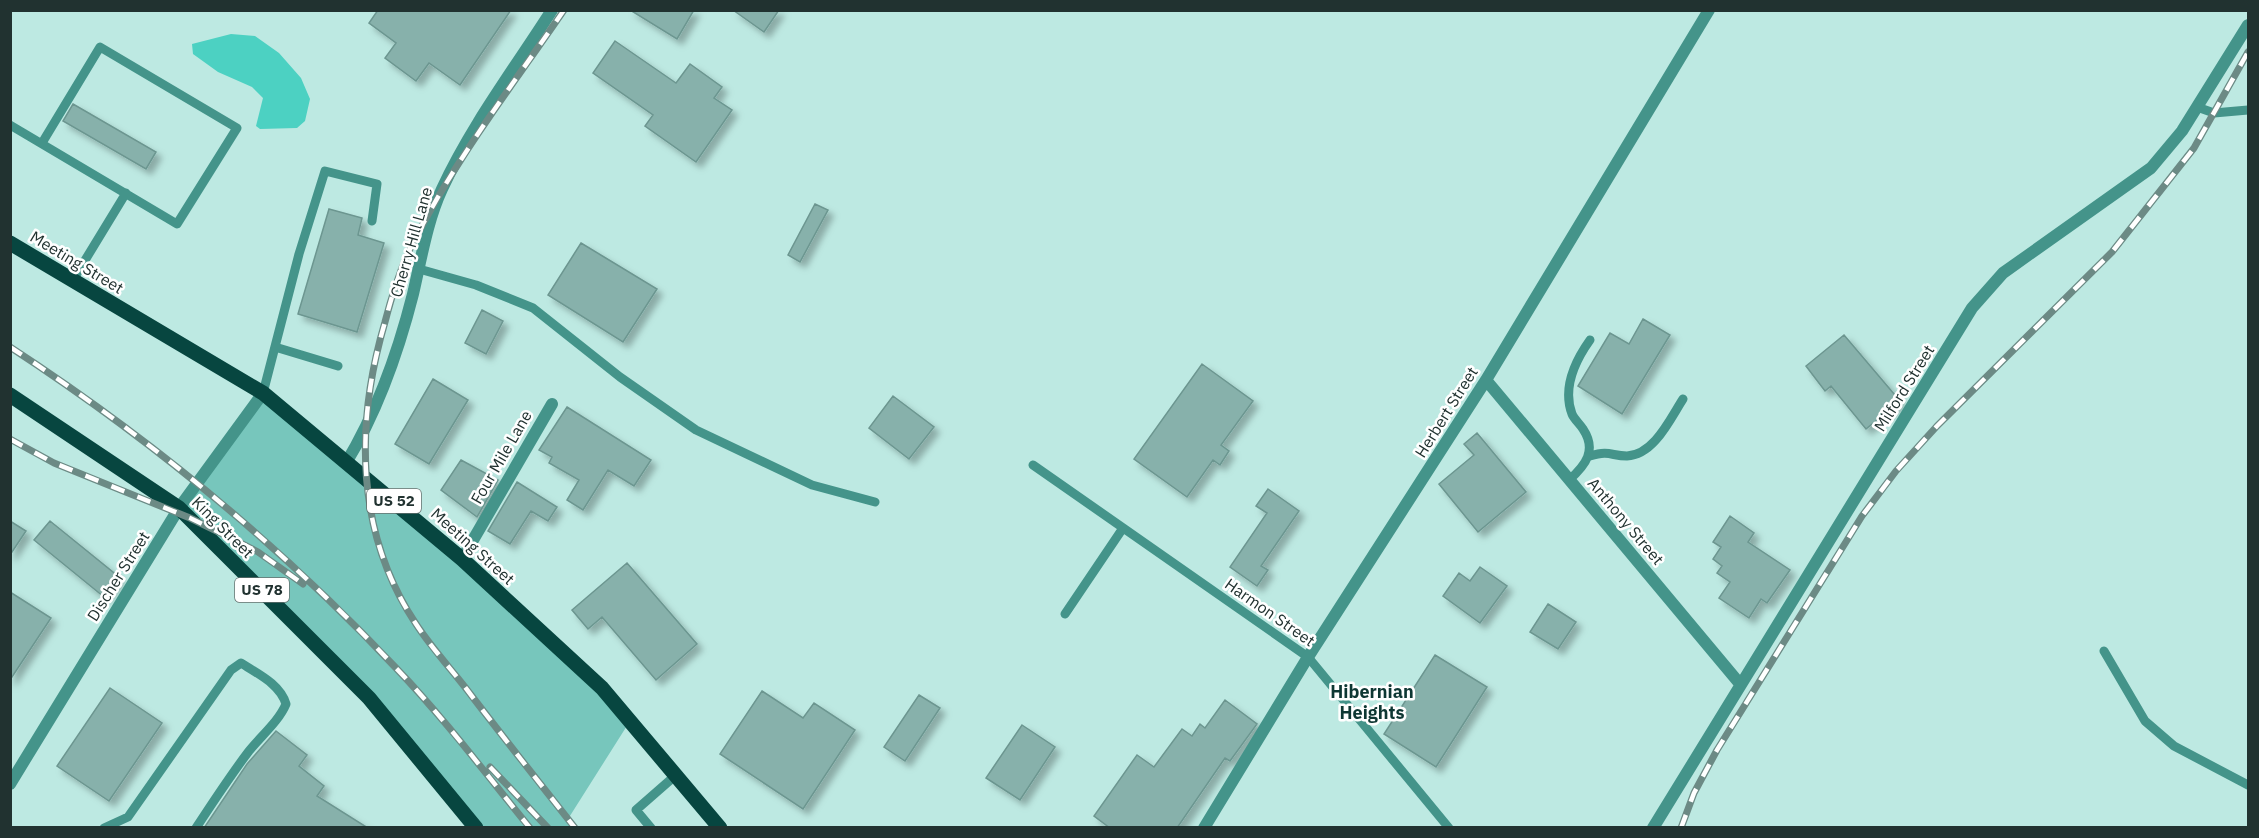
<svg xmlns="http://www.w3.org/2000/svg" width="2259" height="838" viewBox="0 0 2259 838" font-family="'IBM Plex Sans',sans-serif">
	<style>
		.green { fill: #77c6bc }
		.water { fill: #4cd1c2 }
		.building { fill: #87b1ab; stroke: #6c9690; stroke-width: 1.5; filter: url(#shadow) }
		.lines { fill: none; stroke-linecap: round; stroke-linejoin: round }
		.service { stroke: #44948a; stroke-width: 9 }
		.minor { stroke: #44948a; stroke-width: 12 }
		.tertiary { stroke: #44948a; stroke-width: 12 }
		.primary { stroke: #074640; stroke-width: 15 }
		.rail-casing { stroke: #6c8a85; stroke-width: 7 }
		.rail { stroke: #fff; stroke-width: 4.5; stroke-dasharray: 14; stroke-linecap: butt }
		.labels { text-anchor: middle; stroke-width: 5; stroke-linejoin: round; paint-order: stroke }
		.shield { fill: #fff; stroke: #64706e; stroke-width: 1.5 }
		.shield-label { font-size: 15px; font-weight: bold; fill: #213230 }
		.street-label { font-size: 16px; fill: #213230; stroke: #fff }
		.neighbourhood-label { font-size: 18px; font-weight: bold; fill: #0e3733; stroke: #fff }
	</style>
	<defs>
		<filter id="shadow"><feDropShadow dx="5.5" dy="5.5" stdDeviation="3" flood-color="#0004"/></filter>
	</defs>
	<rect width="100%" height="100%" fill="#bde9e2"/>
	<path class="green" d="M263,393L367,480L630,721L568,819L575,827H476L369,698L179,508Z"/>
	<path class="water" d="M231,34L255,36L279,53L301,78L310,99L305,121L297,128L260,129L256,126L263,98L252,87L218,72L193,54L192,44Z"/>
	<path class="building" d="M378,10H511L460,85L429,63L416,81L385,58L396,43L369,23Z
		M630,10H694L677,39Z
		M733,10H779L764,32Z
		M615,41L676,83L690,64L722,87L714,98L732,110L696,162L645,126L653,115L593,73Z
		M73,104L156,152L146,169L63,121Z
		M815,204L828,210L800,262L788,255Z
		M329,209L362,218L358,235L384,243L357,332L298,314Z
		M581,243L657,289L623,342L548,295Z
		M482,310L503,321L486,354L465,343Z
		M1643,319L1670,335L1622,414L1578,386L1610,333L1629,344Z
		M1844,335L1900,401L1866,429L1831,386L1825,391L1806,366Z
		M1202,364L1253,401L1221,445L1229,451L1220,465L1213,460L1187,497L1134,459Z
		M433,379L468,400L429,464L395,444Z
		M893,396L934,427L909,459L869,428Z
		M567,407L651,460L634,486L608,470L583,510L567,500L579,480L549,463L552,457L539,450Z
		M1477,433L1526,492L1478,532L1439,484L1474,455L1464,444Z
		M461,460L498,480L477,517L441,490Z
		M517,482L557,507L548,521L531,511L510,544L488,531Z
		M1268,489L1299,511L1261,566L1268,570L1257,586L1230,567L1267,513L1256,506Z
		M1730,516L1754,533L1748,542L1790,570L1767,603L1761,599L1749,618L1719,598L1730,582L1717,573L1722,566L1713,559L1721,547L1713,542Z
		M10,521L26,531L10,555Z
		M50,521L119,577L104,597L34,540Z
		M627,563L697,644L656,680L602,617L588,629L572,610Z
		M1480,567L1507,586L1480,623L1443,596L1459,573L1470,581Z
		M10,592L51,618L10,680Z
		M1548,604L1576,622L1558,649L1530,632Z
		M1435,655L1487,687L1436,767L1384,734Z
		M110,688L162,723L109,801L57,766Z
		M762,691L803,718L814,703L855,730L803,809L720,754Z
		M919,695L940,708L905,761L884,747Z
		M1225,700L1257,724L1230,761L1225,758L1177,828H1110L1094,816L1137,755L1154,767L1182,729L1192,736L1200,724L1205,728Z
		M1022,725L1055,747L1020,800L986,778Z
		M276,731L307,755L299,766L324,786L317,796L368,828H204L247,764Z"/>
	<g class="lines">
		<path class="service" d="M2197,107L2214,113L2248,110
			M10,125L177,224L237,128L100,47L42,143
			M419,269L476,285L533,308L620,377L696,430L812,485L875,502
			M73,280L126,193
			M275,347L338,366
			M263,393L299,254L325,171L377,184L372,221
			M1590,456C1610,450 1611,456 1627,456C1654,455 1670,419 1683,399
			M1033,465L1308,657L1449,828
			M1569,480C1586,465 1597,450 1583,429C1580,424 1574,419 1572,414C1562,387 1575,361 1590,340
			M1065,614L1123,528
			M2104,651L2145,721L2174,746L2248,785
			M104,828L128,817L231,670L241,663C258,674 280,684 286,704C279,721 261,736 249,751C230,776 213,802 196,828
			M651,828L636,810L676,775"/>
		<path class="minor" d="M1486,380L1740,684
			M346,463C377,412 398,353 413,294C421,260 427,221 442,189C471,126 515,68 552,10
			M462,559L552,404
			M10,784L179,508
			M1204,828L1308,657L1486,380L1709,10
			M1653,828L1972,308L2003,273L2151,168L2182,131L2248,25"/>
		<path class="tertiary" d="M179,508L263,393"/>
		<path class="primary" d="M10,243L263,393L462,559L602,688L720,828
			M10,395L179,508L369,698L476,828"/>
		<g class="rail-casing">
			<path id="rail" d="M564,10C512,86 454,161 413,243C400,268 392,295 385,322C355,424 355,532 416,624C431,647 451,669 468,691C503,737 539,782 575,828
				M10,347C151,439 280,545 396,668C444,718 486,774 530,828
				M10,439L54,463L190,518L231,538L258,552L303,584
				M490,767L548,828
				M1681,828L1694,793L1717,750L1862,516L1896,471L1937,426L2112,252L2194,148L2248,52"/>
		</g>
		<use href="#rail" class="rail"/>
	</g>
	<g class="labels">
		<g class="shield">
			<rect x="367" y="489" width="54" height="24" rx="4.5"/>
			<rect x="235" y="578" width="54" height="24" rx="4.5"/>
		</g>
		<g class="shield-label">
			<text x="394" y="506">US 52</text>
			<text x="262" y="595">US 78</text>
		</g>
		<g class="street-label">
			<text transform="translate(411 242) rotate(-74)" y="6">Cherry Hill Lane</text>
			<text transform="translate(77 262) rotate(31)" y="6">Meeting Street</text>
			<text transform="translate(1904 388) rotate(-58)" y="6">Milford Street</text>
			<text transform="translate(1446 412) rotate(-58)" y="6">Herbert Street</text>
			<text transform="translate(501 457) rotate(-60)" y="6">Four Mile Lane</text>
			<text transform="translate(1626 521) rotate(50)" y="6">Anthony Street</text>
			<text transform="translate(223 527) rotate(45)" y="6">King Street</text>
			<text transform="translate(473 546) rotate(42)" y="6">Meeting Street</text>
			<text transform="translate(118 576) rotate(-58)" y="6">Discher Street</text>
			<text transform="translate(1270 612) rotate(35)" y="6">Harmon Street</text>
		</g>
		<g class="neighbourhood-label">
			<text x="1372" y="698">Hibernian<tspan x="1372" dy="21">Heights</tspan></text>
		</g>
	</g>
	<rect width="2259" height="838" fill="none" stroke="#213230" stroke-width="24"/>
</svg>
